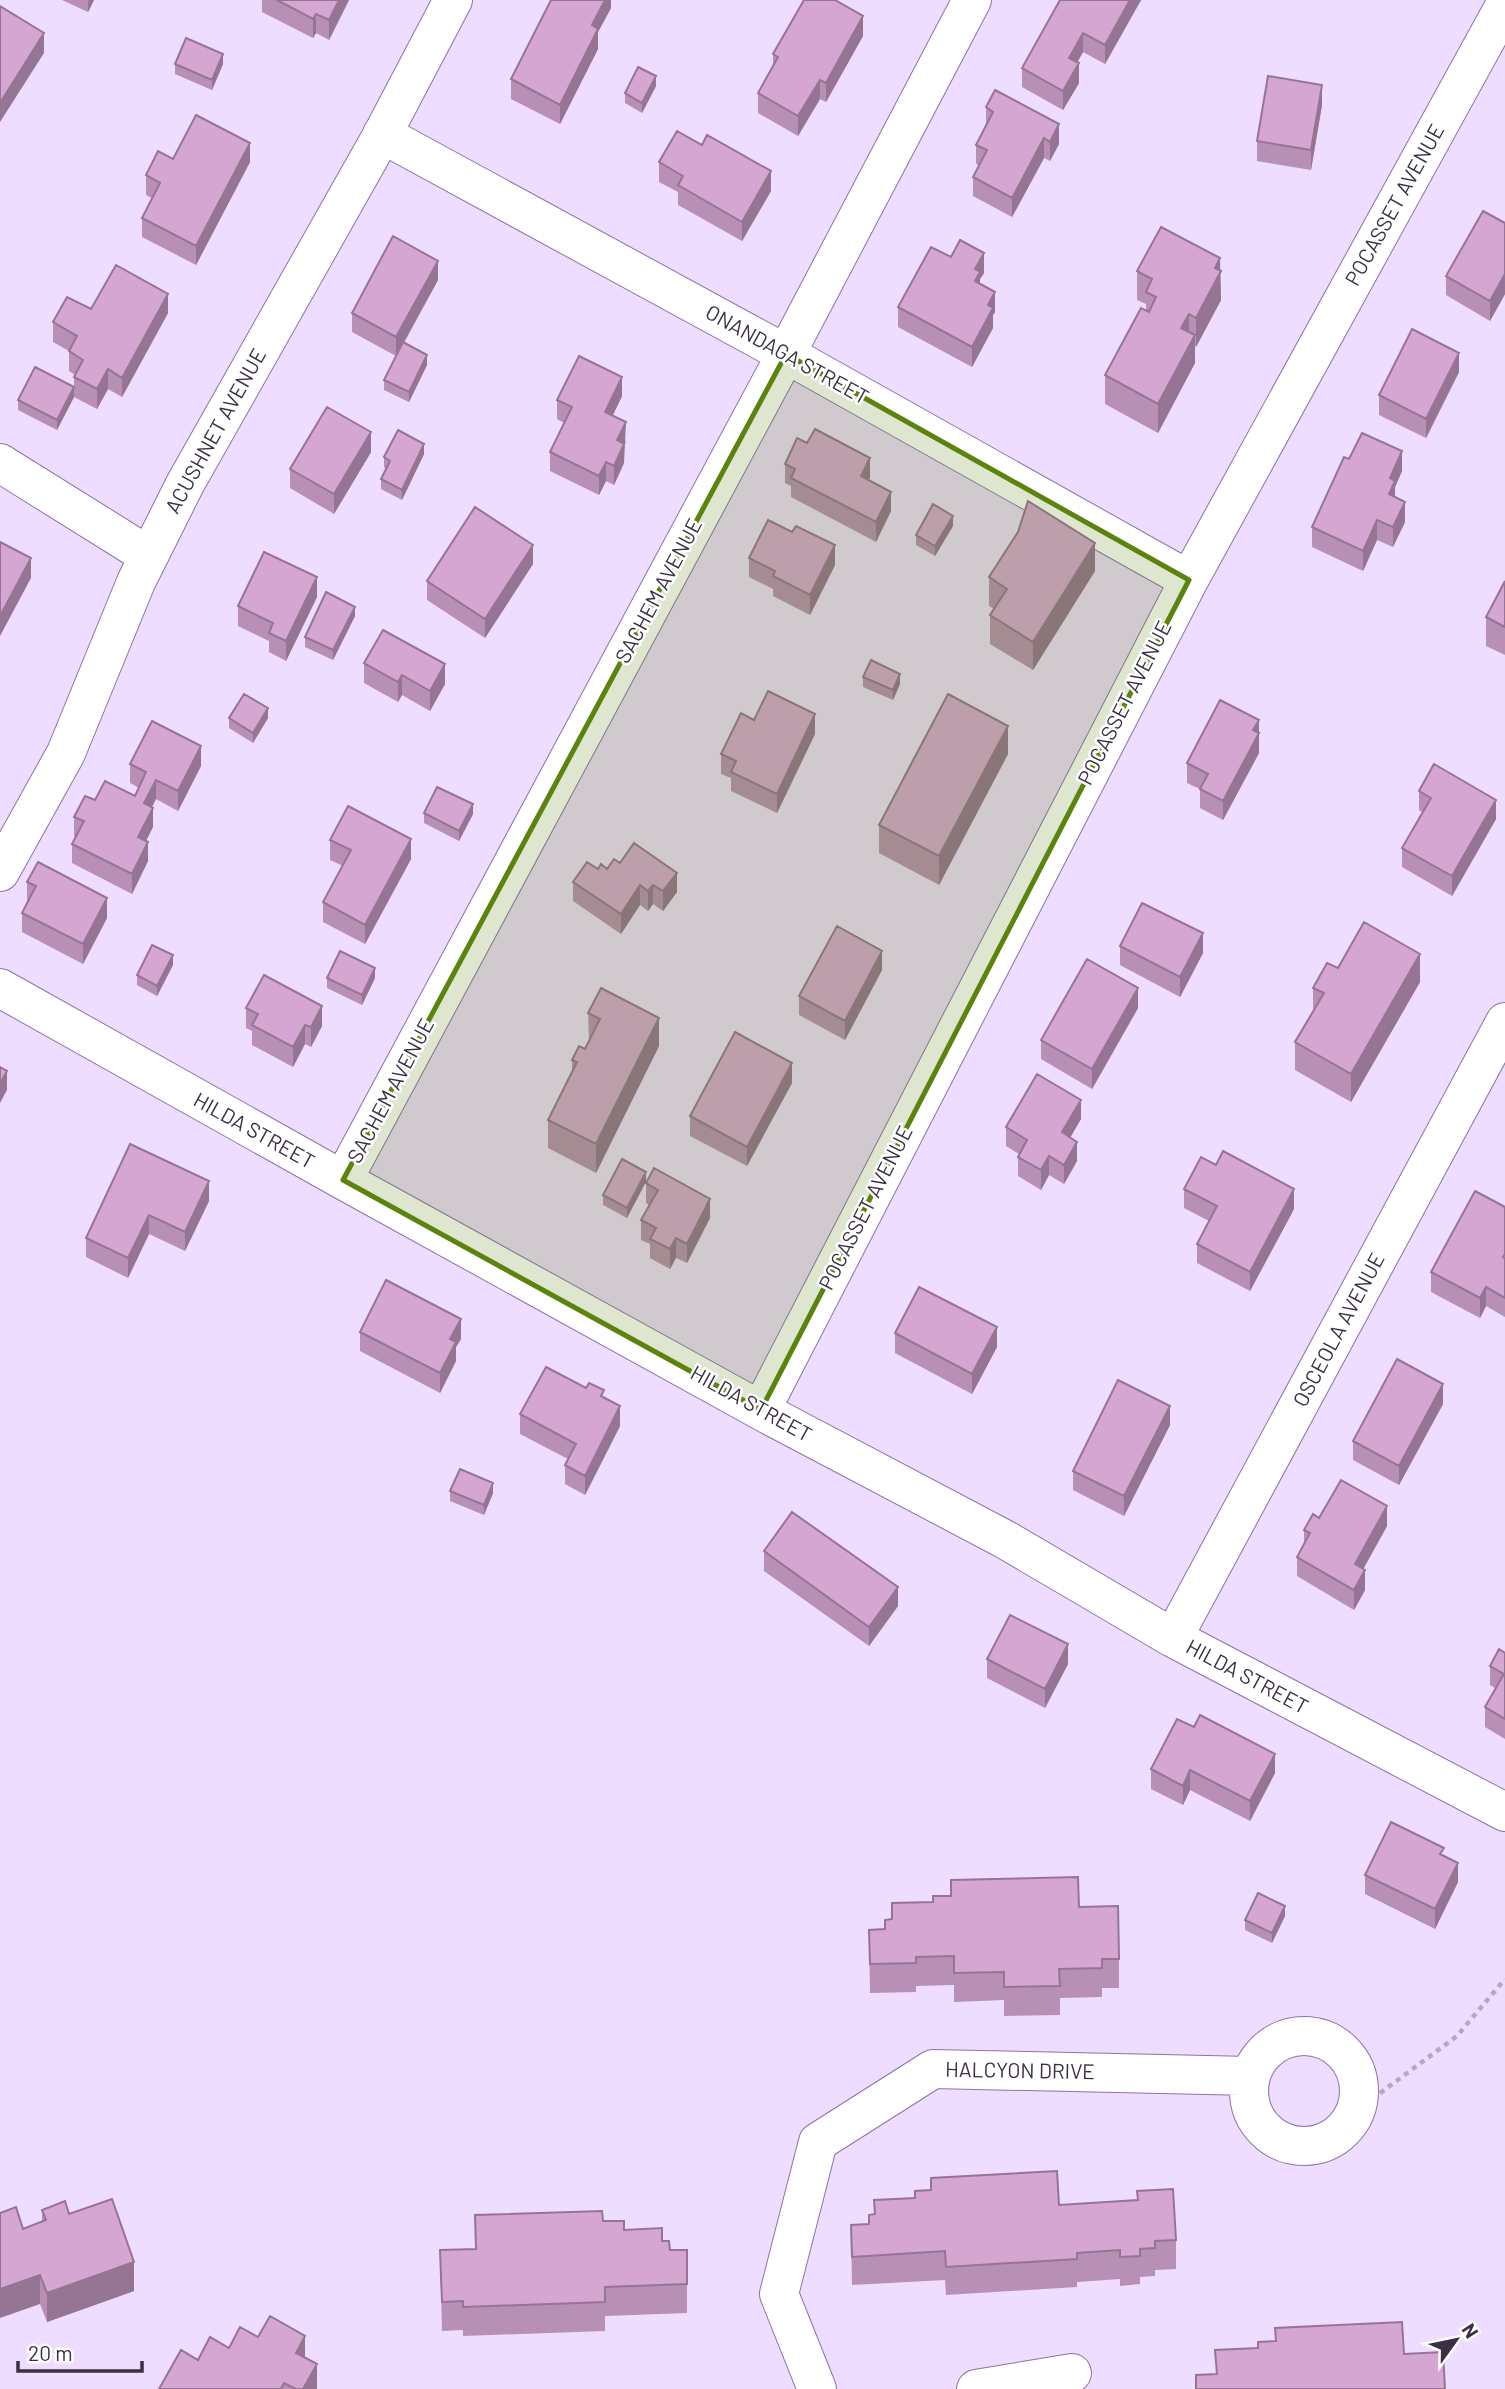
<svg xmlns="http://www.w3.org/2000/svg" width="1505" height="2389" viewBox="0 0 1505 2389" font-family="Barlow,sans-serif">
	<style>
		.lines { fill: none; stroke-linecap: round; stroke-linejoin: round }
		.minor-casing { stroke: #8e72a6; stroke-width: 40 }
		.path { stroke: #b6a7c5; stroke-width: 4.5; stroke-dasharray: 5 5; stroke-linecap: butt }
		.minor { stroke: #fff; stroke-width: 38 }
		.wall { fill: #b88fb5 }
		.shaded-wall { fill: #967494 }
		.building { fill: #d6a6d3; stroke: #967494; stroke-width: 2 }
		.marked { fill: #5a840d; fill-opacity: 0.2; stroke: #5a840d; stroke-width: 5; stroke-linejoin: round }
		.labels { text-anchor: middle; stroke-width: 5; stroke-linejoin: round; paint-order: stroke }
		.street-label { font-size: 21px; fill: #3b2f45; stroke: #fff }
	</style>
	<rect width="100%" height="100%" fill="#edf"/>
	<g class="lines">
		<g class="minor-casing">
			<path id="minor" d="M382,134L786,354L1189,580
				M0,463L149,556
				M0,872L66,753L136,582L185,484L381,137L453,0
				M0,988L350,1184L769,1415L1006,1540L1173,1638L1505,1812
				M343,1180L786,354L972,0
				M761,1410L1189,580L1505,5
				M1173,1638L1505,1022
				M1249 2091a55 55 0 1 1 110 0a55 55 0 1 1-110 0Z
				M817,2389L779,2294L818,2142L933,2069L1251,2076
				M976,2389L1072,2373"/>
		</g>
		<path class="path" d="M1356,2111L1457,2036L1505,1979"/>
		<use href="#minor" class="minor"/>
	</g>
	<path class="wall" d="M62,0H94L88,12Z
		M262,0H349L329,40L316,33L313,38L262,12Z
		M611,0V8L598,32V49L560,124L511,99V79Z
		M1060,0H1141L1105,64L1083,52L1077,62L1079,83L1063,110L1022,87V68Z
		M863,36L826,102L820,99L798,136L758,113V93L773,66V54Z
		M175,64H223L212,90L175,74Z
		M656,86L642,113L625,103V93Z
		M1322,105L1311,170L1257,161V141Z
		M986,107L1059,144L1050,161L1044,158L1012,217L973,196V177L979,165L976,164V145L986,127Z
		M173,159L250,162L196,265L142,237V218L152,198L146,195V175Z
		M659,162L771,191L742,241L678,205V192L659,182Z
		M1505,223V294L1490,321L1446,295V276Z
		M951,257L984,273L980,279V284L995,312L993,315V328L972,367L898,327V307Z
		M1137,271H1220L1221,300L1196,347L1195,346V363L1158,433L1105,404V375L1146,310V304L1137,300Z
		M438,280L404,343L427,365L409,402L384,390V380L396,356L352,332V313Z
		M91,309L168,313L122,397L108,389L97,409L74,397L57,430L18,410V400L74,387V377L75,375L69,371V351L53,342V322Z
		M1459,372L1426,438L1379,415V395Z
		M622,396L612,416L626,442L624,445V463L614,485L606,481L599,495L550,471V452L564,423L557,419V400Z
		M371,452L334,514L290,488V469Z
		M424,454L402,500L381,489V479L386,469L384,467V457Z
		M1349,459L1402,471L1395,487V497L1405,522L1393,547L1377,540L1363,571L1312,547V527Z
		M785,464L870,477L869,480L891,511L876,542L791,497V486L785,483Z
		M953,526L935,556L916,545V535Z
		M749,558L835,565L810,615L773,596V589L749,577Z
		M533,564L485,638L427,600V581Z
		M1095,571L1033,670L990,644V615L994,609L989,606V577Z
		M1505,581V655L1486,646V617Z
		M317,597L286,661L269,652V641L238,626V606Z
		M355,616L333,660L305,647V637Z
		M364,663L445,684L430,711L402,695L398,702L364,683Z
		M863,677L900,684L893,700L863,687Z
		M229,718H268L253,743L229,728Z
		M754,720L815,734L777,813L731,791V778L721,774V754Z
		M1259,720V753L1223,820L1200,808V789L1187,783V763Z
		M1008,754L939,885L879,853V825Z
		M130,764L201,766L178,811L156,799L152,807L153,827L146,841L148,861L132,894L72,863V844L76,837L74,836V817L95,800L135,796L139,788L130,783Z
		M1419,791L1496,819L1452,896L1402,867V848L1422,812L1419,810Z
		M424,813L473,814L459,841L424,823Z
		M330,840L411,859L365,944L323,922V902L343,866L330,860Z
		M620,863L677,892L663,911L653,904L648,911L640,905L621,934L573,901V882L598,869H607Z
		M27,882L107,918L83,964L22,932V913L27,901Z
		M1120,946L1203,953L1180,997L1120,965Z
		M173,965L157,996L137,985V975Z
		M1338,968L1420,982L1351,1102L1295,1070V1042L1313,1011V988Z
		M882,970L845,1040L799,1015V996Z
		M327,978H375L362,1005L327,988Z
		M246,1008L322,1026L311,1047L305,1044L293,1067L252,1045V1031L246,1028Z
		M1138,1008L1092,1089L1041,1059V1040Z
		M588,1013L659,1046L596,1173L548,1148V1120L572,1072V1060L585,1049L589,1041Z
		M792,1083L747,1166L690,1136V1116Z
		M1081,1119L1070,1137L1077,1161L1064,1184L1049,1175L1041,1190L1018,1176V1157L1019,1154L1006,1146V1127Z
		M130,1144L209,1201L185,1251L149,1234L128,1278L86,1257V1238Z
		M1216,1165L1294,1209L1250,1291L1197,1263V1244L1209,1221L1184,1208V1189Z
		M646,1172L627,1218L603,1205V1195Z
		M646,1183L710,1218L687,1263L676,1258L670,1269L650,1258V1244L641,1240V1220L649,1205L646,1203Z
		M1505,1207V1317L1486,1306L1480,1318L1431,1292V1272Z
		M360,1332L461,1339L456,1347V1361L440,1393L360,1351Z
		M895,1333L997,1347L972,1394L895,1353Z
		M604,1398L620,1426L585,1495L565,1484V1465L568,1459L520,1434V1414Z
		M1443,1404L1399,1485L1353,1460V1441Z
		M1170,1425L1124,1516L1073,1490V1471Z
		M450,1491L493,1493L484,1515L450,1501Z
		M1319,1518L1387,1526L1363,1569L1365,1590L1354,1610L1297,1576V1557L1304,1544V1530Z
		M764,1551L898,1606L869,1646L764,1571Z
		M1505,1653V1739L1485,1727V1707L1495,1688L1490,1685V1666Z
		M987,1659L1068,1664L1045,1708L987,1678Z
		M1151,1769L1275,1773L1250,1821L1190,1790L1183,1805L1151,1789Z
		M1444,1856L1458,1882L1435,1929L1365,1894V1875Z
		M951,1880L1079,1907L1119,1959V1988H1102V1997L1060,1998V2015L1004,2016V2000L954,2002V1985L916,1986V1992L870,1993L869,1930L885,1929L892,1919L951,1896Z
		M1285,1916L1272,1943L1245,1930V1920Z
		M931,2178L1059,2205L1137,2200V2191L1176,2240V2269L1155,2270V2276L1140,2277V2284L1120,2286V2279L1077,2282V2287L946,2295L945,2280L852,2285L851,2225L869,2224L874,2214V2200L915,2198L931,2190Z
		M42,2210L69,2214L134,2291L47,2322L40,2304L23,2229L42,2222Z
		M475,2215L603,2221L624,2230L662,2241L670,2250L687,2284V2313L605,2316V2331L463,2336V2330L442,2331L440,2250L475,2249Z
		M258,2337L305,2358L317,2389H159L198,2360Z"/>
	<path class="shaded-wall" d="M89,0H94L88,12V2Z
		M339,0H349L329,40V20Z
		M605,0H611V8L598,32V49L560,124V105L592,25Z
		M1130,0H1141L1105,64V45Z
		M316,14V33L313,38V19Z
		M863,16V36L826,102V83Z
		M44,33V53L0,122V103Z
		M1083,33V52L1069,77V58Z
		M223,54V64L212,90V80Z
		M1079,63V83L1063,110V91Z
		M656,76V86L642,113V103Z
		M820,80V99L798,136V116Z
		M1322,85V105L1311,170V150Z
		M1059,124V144L1050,161V142Z
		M1044,138V158L1012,217V198Z
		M250,143V162L196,265V246Z
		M771,171V191L742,241V222Z
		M984,253V273L980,279V291L975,301V269Z
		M1220,258L1221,300L1196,347V318L1215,268Z
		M438,261V280L396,356V337Z
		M1505,274V294L1490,321V301Z
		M995,292V312L993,315V328L972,367V347L988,305Z
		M168,294V313L122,397V378Z
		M1189,314V343L1181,328Z
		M1195,335V363L1158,433V404Z
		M1459,353V372L1426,438V419Z
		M427,355V365L409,402V392Z
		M108,369V389L97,409V389Z
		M622,377V396L605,432V412Z
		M74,387V397L57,430V420Z
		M626,422L624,463L614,485V466L617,440Z
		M371,432V452L334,514V494Z
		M424,444V454L402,500V490Z
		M1402,451V471L1395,487V500L1389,514L1390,478Z
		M870,458V477L861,495V476Z
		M606,462V481L599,495V476Z
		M891,492V511L876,542V522Z
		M1405,502V522L1393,547V527Z
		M953,516V526L935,556V546Z
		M1377,520V540L1363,571V551Z
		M1095,543V571L1033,670V642Z
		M533,545V564L485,638V619Z
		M835,545V565L810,615V595Z
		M31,558V578L0,636V616Z
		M317,577V597L286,661V641Z
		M355,607V616L333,660V650Z
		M445,664V684L430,711V691Z
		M900,674V684L893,700V690Z
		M402,675V695L398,702V682Z
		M268,708V718L253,743V733Z
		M815,714V734L777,813V794Z
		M1259,720V753L1223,820V801L1253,730Z
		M1008,726V754L939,885V856Z
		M201,746V766L178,811V791Z
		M156,780V799L144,822V803Z
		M1496,800V819L1452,896V876Z
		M473,804V814L459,841V831Z
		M153,808V827L138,856V837Z
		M411,839V859L365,944V925Z
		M148,842V861L132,894V874Z
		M677,873V892L663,911V891Z
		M640,885V905L621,934V914Z
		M653,885V904L648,911V891Z
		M107,898V918L83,964V944Z
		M1203,933V953L1180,997V977Z
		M882,951V970L845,1040V1021Z
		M1420,954V982L1351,1102V1074Z
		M173,955V965L157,996V986Z
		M375,968V978L362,1005V995Z
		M1138,988V1008L1092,1089V1069Z
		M322,1006V1026L311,1047V1027Z
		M659,1018V1046L596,1173V1144Z
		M305,1025V1044L293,1067V1047Z
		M792,1063V1083L747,1166V1147Z
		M7,1071V1090L0,1103V1084Z
		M1081,1100V1119L1062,1152V1132Z
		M1077,1142V1161L1064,1184V1165Z
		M1049,1156V1175L1041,1190V1170Z
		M646,1172V1182L627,1218V1208Z
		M209,1181V1201L185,1251V1232Z
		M1294,1189V1209L1250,1291V1272Z
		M710,1199V1218L687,1263V1244Z
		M149,1215V1234L128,1278V1258Z
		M676,1238V1258L670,1269V1249Z
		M1486,1287V1306L1480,1318V1298Z
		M461,1319V1339L456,1347V1361L440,1393V1373L450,1339Z
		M997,1327V1347L972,1394V1374Z
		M1443,1384V1404L1399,1485V1466Z
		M620,1406V1426L585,1495V1476Z
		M1170,1406V1425L1124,1516V1496Z
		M493,1483V1493L484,1515V1505Z
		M1387,1506V1526L1355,1584V1564Z
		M1365,1570V1590L1354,1610V1590Z
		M898,1587V1606L869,1646V1627Z
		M1068,1644V1664L1045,1708V1689Z
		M1275,1754V1773L1250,1821V1801Z
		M1190,1770V1790L1183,1805V1786Z
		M1458,1863V1882L1435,1929V1909Z
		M1285,1906V1916L1272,1943V1933Z
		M134,2262V2291L47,2322V2293Z
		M40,2275V2304L0,2318V2289Z
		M305,2336V2364L296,2353Z
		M317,2364V2389H303Z"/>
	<path class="building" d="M277,0H339L329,20L316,14L313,19Z
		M551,0H605L592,25L598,29L560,105L511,79Z
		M804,0H835L863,16L826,83L820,80L798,116L758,93L778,57L773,54Z
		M1060,0H1130L1105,45L1083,33L1069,58L1079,63L1063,91L1022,68Z
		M0,6L44,33L0,103Z
		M186,38L223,54L212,80L175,64Z
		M638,67L656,76L642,103L625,93Z
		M1268,76L1322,85L1311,150L1257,141Z
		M995,90L1059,124L1050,142L1044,138L1012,198L973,177L987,150L976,145L993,112L986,107Z
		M196,115L250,143L196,246L142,218L160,183L146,175L158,151L173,159Z
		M677,131L702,145L707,135L771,171L742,222L678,185L683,176L659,162Z
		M1483,211L1505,223V274L1490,301L1446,276Z
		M1161,227L1220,258L1215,268L1221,271L1196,318L1189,314L1181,328L1195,335L1158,404L1105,375L1141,308L1149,312L1156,297L1146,292L1152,279L1137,271Z
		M393,236L438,261L396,337L352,313Z
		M960,240L984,253L975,269L980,272L975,281L995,292L988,305L993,308L972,347L898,307L931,247L951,257Z
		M116,265L168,294L122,378L108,369L97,389L74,377L83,360L69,351L77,336L53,322L67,297L91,309Z
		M1412,329L1459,353L1426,419L1379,395Z
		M403,342L427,355L409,392L384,380Z
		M579,356L622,377L605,412L626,422L617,440L624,444L614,466L606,462L599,476L550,452L572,407L557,400Z
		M35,367L74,387L57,420L18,400Z
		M327,407L371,432L334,494L290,469Z
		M815,429L870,458L861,476L891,492L876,522L791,478L795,469L785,464L797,438L807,443Z
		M398,430L424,444L402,490L381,479L390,461L384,457Z
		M1362,433L1402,451L1390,478L1395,481L1389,494L1405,502L1393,527L1377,520L1363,551L1312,527L1344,457L1349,459Z
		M1028,501L1095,543L1033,642L990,615L1007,589L989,577L1018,532Z
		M933,504L953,516L935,546L916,535Z
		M475,507L533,545L485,619L427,581Z
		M768,520L792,532L796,526L835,545L810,595L773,576L775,571L749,558Z
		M0,542L31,558L0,616Z
		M264,552L317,577L286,641L269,633L273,623L238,606Z
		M1505,581V627L1486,617Z
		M326,592L355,607L333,650L305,637Z
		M383,630L445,664L430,691L402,675L398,682L364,663Z
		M871,660L900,674L893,690L863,677Z
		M768,691L815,714L777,794L731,772L736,761L721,754L741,713L754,720Z
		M244,694L268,708L253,733L229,718Z
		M948,694L1008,726L939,856L879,825Z
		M1220,700L1259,720L1253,730L1259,733L1223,801L1200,789L1208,774L1187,763Z
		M152,721L201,746L178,791L156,780L144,803L153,808L138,837L148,842L132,874L72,844L84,821L74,817L85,796L95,800L105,781L135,796L146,772L130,764Z
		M1434,764L1496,800L1452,876L1402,848L1431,798L1419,791Z
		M437,787L473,804L459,831L424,813Z
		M348,806L411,839L365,925L323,902L351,850L330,840Z
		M634,843L677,873L663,891L653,885L648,891L640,885L621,914L573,882L587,862L598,869L601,864L607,869L614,859L620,863Z
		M38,862L107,898L83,944L22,913L36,886L27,882Z
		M1142,903L1203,933L1180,977L1120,946Z
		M1364,922L1420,954L1351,1074L1295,1042L1324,993L1313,988L1327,963L1338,968Z
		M837,926L882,951L845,1021L799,996Z
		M152,945L173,955L157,986L137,975Z
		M340,951L375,968L362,995L327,978Z
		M1087,959L1138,988L1092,1069L1041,1040Z
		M264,975L322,1006L311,1027L305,1025L293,1047L252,1025L258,1014L246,1008Z
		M601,988L659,1018L596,1144L548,1120L577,1062L572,1060L579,1046L585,1049L600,1019L588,1013Z
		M735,1032L792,1063L747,1147L690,1116Z
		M0,1067L7,1071L0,1084Z
		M1037,1074L1081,1100L1062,1132L1077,1142L1064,1165L1049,1156L1041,1170L1018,1157L1027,1140L1006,1127Z
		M130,1144L209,1181L185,1232L149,1215L128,1258L86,1238Z
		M1223,1151L1294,1189L1250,1272L1197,1244L1217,1206L1184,1189L1201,1157L1216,1165Z
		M622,1159L646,1172L627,1208L603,1195Z
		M654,1168L710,1199L687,1244L676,1238L670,1249L650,1239L656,1228L641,1220L658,1190L646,1183Z
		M1475,1191L1505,1207V1254L1503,1257L1505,1258V1298L1486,1287L1480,1298L1431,1272Z
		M386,1280L461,1319L450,1339L456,1342L440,1373L360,1332Z
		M919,1287L997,1327L972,1374L895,1333Z
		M1397,1359L1443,1384L1399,1466L1353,1441Z
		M546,1367L586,1388L589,1383L604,1390L601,1396L620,1406L585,1476L565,1465L576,1444L520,1414Z
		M1118,1380L1170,1406L1124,1496L1073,1471Z
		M460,1469L493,1483L484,1505L450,1491Z
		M1341,1480L1387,1506L1355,1564L1365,1570L1354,1590L1297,1557L1310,1533L1304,1530L1313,1514L1319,1518Z
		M792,1512L898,1587L869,1627L764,1551Z
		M1010,1615L1068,1644L1045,1689L987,1659Z
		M1499,1649L1505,1653V1719L1485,1707L1504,1674L1490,1666Z
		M1200,1715L1275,1754L1250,1801L1190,1770L1183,1786L1151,1769L1177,1719L1194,1727Z
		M1391,1822L1444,1848L1440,1854L1458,1863L1435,1909L1365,1875Z
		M1078,1877L1079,1907L1118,1906L1119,1959H1102V1968L1059,1969L1060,1986L1004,1987V1972L954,1973V1956L916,1957V1963L870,1964L869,1930L885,1929V1920L892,1919V1903L933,1902V1896H951V1880Z
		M1258,1893L1285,1906L1272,1933L1245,1920Z
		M1057,2171L1059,2205L1138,2200L1137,2191L1173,2189L1176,2240L1155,2241V2248L1140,2249V2256L1120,2257V2250L1077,2253V2259L946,2267L945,2251L852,2257L851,2225L869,2224V2215L875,2214L874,2200L915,2198V2191L931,2190V2178Z
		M112,2199L134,2262L47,2293L40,2275L0,2289V2213L16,2207L23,2229L46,2220L42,2210L65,2201L69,2214Z
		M602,2211L603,2221H624V2230L662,2228V2241H669L670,2250H687V2284L605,2287V2302L463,2307V2301L442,2302L440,2250L476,2249L475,2215Z
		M270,2316L305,2336L296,2353L317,2364L303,2389H296L284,2383L281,2389H159L181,2350L198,2360L210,2337L229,2348L240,2327L258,2337Z
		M1402,2322L1404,2354L1443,2352L1445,2389H1196V2375L1217,2374L1215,2350L1258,2348V2342L1276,2341L1275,2328Z"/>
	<path class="marked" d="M786,354L1189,580L761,1410L343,1180Z"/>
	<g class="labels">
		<g class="street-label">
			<text transform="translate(1395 205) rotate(-61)" y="7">POCASSET AVENUE</text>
			<text transform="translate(787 355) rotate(29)" y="7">ONANDAGA STREET</text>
			<text transform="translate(216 431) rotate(-61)" y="7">ACUSHNET AVENUE</text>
			<text transform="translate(659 591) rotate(-62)" y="7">SACHEM AVENUE</text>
			<text transform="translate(1125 703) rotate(-63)" y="7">POCASSET AVENUE</text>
			<text transform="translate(391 1091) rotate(-62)" y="7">SACHEM AVENUE</text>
			<text transform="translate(254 1131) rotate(29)" y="7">HILDA STREET</text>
			<text transform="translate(866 1208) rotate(-63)" y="7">POCASSET AVENUE</text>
			<text transform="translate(1339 1330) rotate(-62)" y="7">OSCEOLA AVENUE</text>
			<text transform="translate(751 1404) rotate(29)" y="7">HILDA STREET</text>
			<text transform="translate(1247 1677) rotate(28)" y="7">HILDA STREET</text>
			<text transform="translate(1020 2071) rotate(1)" y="7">HALCYON DRIVE</text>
		</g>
	</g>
	<g transform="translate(1456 2340) rotate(57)" stroke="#ffffff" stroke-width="5" paint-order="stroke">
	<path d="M0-5L12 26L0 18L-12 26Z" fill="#3b2f45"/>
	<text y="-10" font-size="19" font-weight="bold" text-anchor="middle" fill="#3b2f45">N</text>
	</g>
	<path d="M18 2361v10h124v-10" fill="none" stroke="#3b2f45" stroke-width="3.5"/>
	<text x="28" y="2361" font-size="21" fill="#3b2f45" stroke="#ffffff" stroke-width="5" paint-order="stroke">20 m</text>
</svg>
